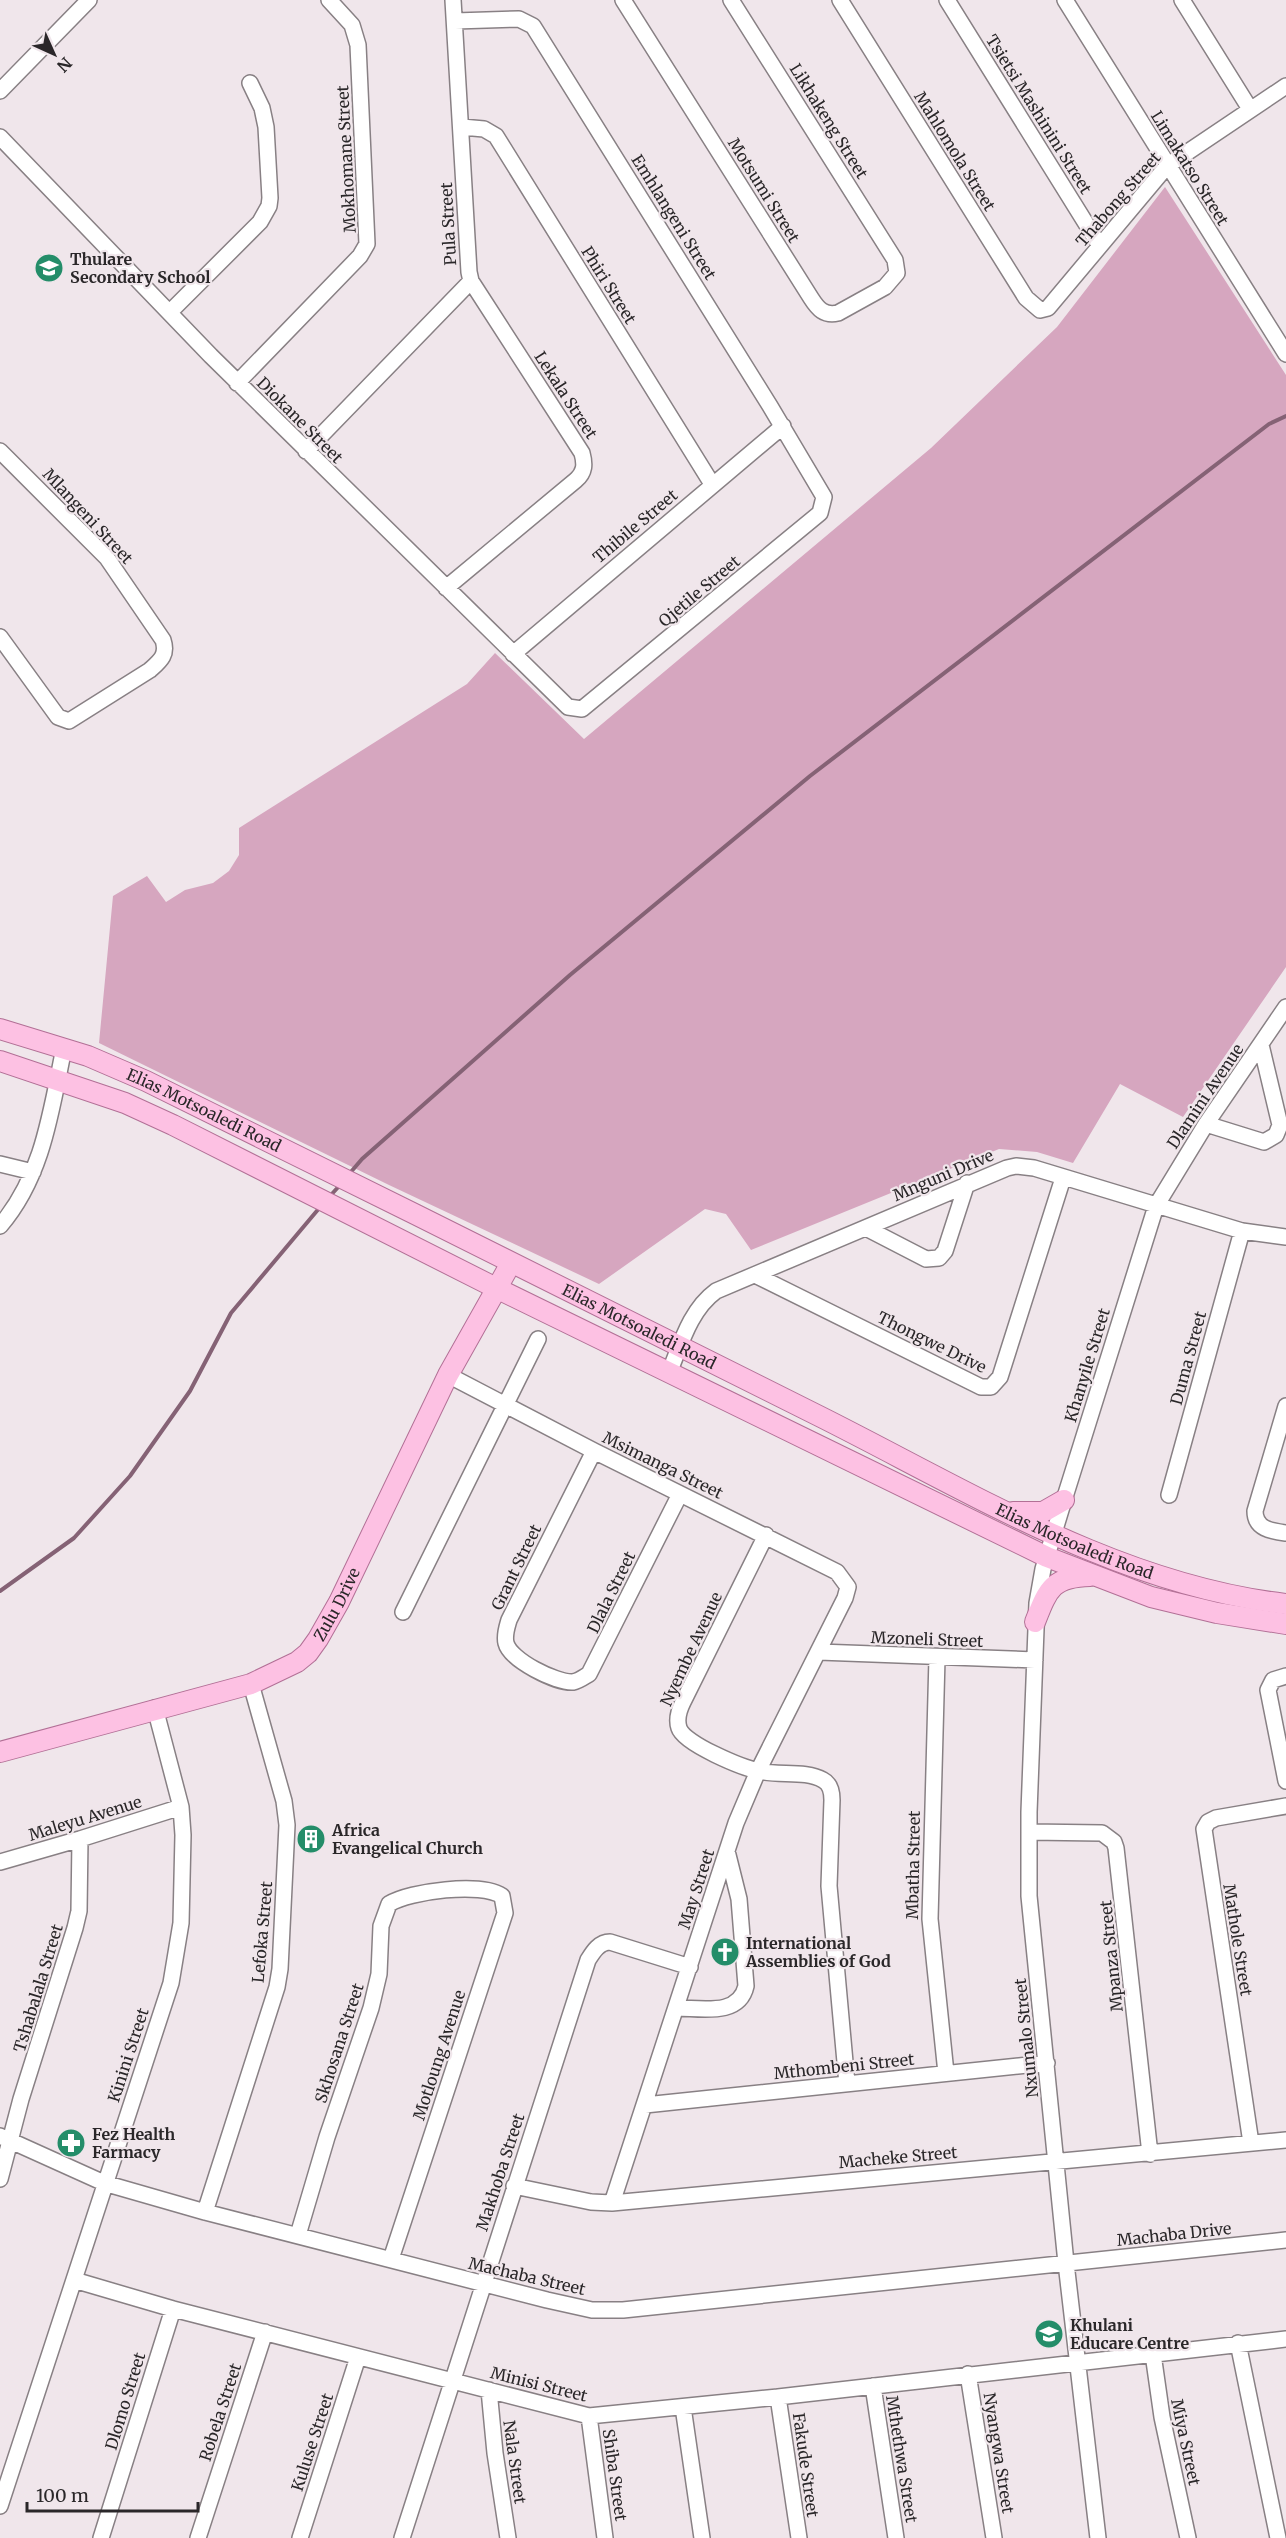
<svg xmlns="http://www.w3.org/2000/svg" width="1286" height="2538" viewBox="0 0 1286 2538" font-family="Merriweather,serif">
	<style>
		.green { fill: #d6a6bf }
		.lines { fill: none; stroke-linecap: round; stroke-linejoin: round }
		.stream { stroke: #856275; stroke-width: 4 }
		.minor-casing { stroke: #888084; stroke-width: 18 }
		.major-casing { stroke: #b27096; stroke-width: 22 }
		.minor { stroke: #fff; stroke-width: 15 }
		.major { stroke: #fdc1e3; stroke-width: 20 }
		.labels { text-anchor: middle; stroke-width: 4.5; stroke-linejoin: round; paint-order: stroke }
		.street-label { font-size: 16px; fill: #2a2729; stroke: #f0e6eb }
		.poi-label { font-size: 16px; font-weight: bold; fill: #2a2729; stroke: #f0e6eb; text-anchor: start }
	</style>
	<rect width="100%" height="100%" fill="#f0e6eb"/>
	<path class="green" d="M1165,187L1286,375V967L1183,1117L1120,1084L1073,1163L1037,1152L999,1149L751,1250L726,1214L705,1209L599,1284L389,1185L99,1043L113,896L147,876L166,902L185,890L213,883L229,871L239,855V828L467,684L495,653L584,739L931,448L1057,327Z"/>
	<g class="lines">
		<path class="stream" d="M350,1173L362,1159L570,975L810,776L1269,424L1286,416
			M330,1196L341,1184
			M0,1591L74,1538L130,1476L190,1391L231,1313L321,1206"/>
		<g class="minor-casing">
			<path id="minor" d="M623,0L811,298C818,309 824,316 838,313L885,287L897,273L895,260L731,0
				M840,0L1026,298L1040,310L1048,308L1167,166L1286,86
				M947,0L1100,246
				M1065,0L1286,354
				M1182,0L1250,109
				M0,91L89,0
				M462,127L484,129L496,136L712,484
				M0,137L211,356L568,707L582,709L820,513L824,497L770,406L533,26L519,19L455,21
				M170,312L260,222L269,206L270,198L266,127L262,108L250,83
				M237,383L360,256L367,244L358,45L352,25L329,0
				M0,451L107,558L163,640C168,655 160,661 150,670L69,721L58,717L0,637
				M306,451L471,281
				M446,588L576,480C585,472 585,464 582,453L471,281L469,272L453,0
				M513,654L783,426
				M1206,1124L1264,1142L1276,1135L1280,1125L1261,1045
				M0,1164L33,1172
				M0,1226C43,1176 51,1111 64,1048
				M866,1228L926,1259L939,1258L945,1251L967,1183
				M755,1275L981,1387H991L1000,1377L1063,1178
				M669,1373C681,1344 690,1310 716,1291L1007,1168L1016,1166L1034,1168L1242,1231L1286,1237
				M448,1375L594,1451L837,1572L848,1587L845,1598L758,1771L736,1823L612,2203
				M1286,1406L1255,1511C1255,1529 1271,1531 1286,1533
				M594,1451L509,1620C507,1627 504,1635 506,1643C510,1660 556,1683 573,1682C579,1681 584,1677 589,1674L680,1494
				M1169,1495L1242,1231
				M766,1535L683,1702C679,1710 676,1719 679,1728C684,1744 743,1768 759,1771C779,1776 806,1770 823,1780C831,1784 832,1793 832,1800L829,1886L847,2084
				M403,1612L538,1339
				M819,1652L1035,1660
				M937,1658L930,1919L946,2073
				M1286,1676L1273,1680L1268,1690L1286,1781
				M1029,1832L1102,1833L1114,1842L1116,1848L1150,2154
				M0,1862L80,1839L181,1807
				M676,2008C701,2008 739,2017 746,1986L739,1899L727,1851
				M645,2105L1047,2063
				M0,2136L104,2183L205,2212L547,2300L592,2310H623L1286,2240
				M1251,2143L1204,1829L1208,1822L1216,1818L1286,1806
				M0,2179L21,2099L75,1928L79,1911L80,1839
				M514,2186L591,2202L612,2203L1286,2140
				M205,2212L277,1987L280,1969L287,1825L284,1801L251,1684
				M298,2235L327,2137L371,2008L379,1974L381,1926L389,1904C410,1891 481,1882 502,1896L505,1913L391,2259
				M74,2280L173,2309L589,2416L778,2397L1286,2339
				M1238,2343L1278,2538
				M1153,2354L1162,2417L1188,2538
				M968,2374L994,2538
				M873,2386L896,2538
				M489,2390L495,2453L508,2538
				M778,2397L799,2538
				M683,2407L702,2538
				M589,2416L605,2538
				M0,2506L171,1983L181,1923L183,1835L181,1807L155,1708
				M101,2538L173,2309
				M198,2538L265,2332
				M300,2538L358,2357
				M402,2538L588,1960C593,1952 599,1942 610,1942L690,1967
				M1098,2538L1066,2263L1029,1896V1812L1037,1603L1043,1569L1064,1500L1156,1206L1206,1124L1286,1007"/>
		</g>
		<g class="major-casing">
			<g id="major">
				<path id="s1" d="M0,1029L88,1056L146,1081C371,1191 595,1305 819,1416C967,1490 1118,1585 1286,1604"/>
				<path d="M0,1061L125,1103L173,1125L496,1288L1047,1557L1151,1597L1217,1613L1286,1624"/>
				<path d="M1013,1512H1043L1064,1500"/>
				<path d="M1035,1622C1048,1589 1052,1577 1090,1576"/>
				<path id="s2" d="M0,1752L251,1684L297,1662L308,1653L318,1639L339,1602L448,1375L511,1263"/>
			</g>
		</g>
		<use href="#minor" class="minor"/>
		<use href="#major" class="major"/>
	</g>
	<defs>
		<g id="school-disc" transform="scale(1.5)"><circle r="9.5" fill="#248d69" stroke="#f0e6eb"/><path d="M0-5L7-2L0 1L-7-2ZM-4 1L0 2.5L4 1V4Q0 6-4 4Z" fill="#fff"/></g>
		<g id="building-disc" transform="scale(1.5)"><circle r="9.5" fill="#248d69" stroke="#f0e6eb"/><path d="M-4-6H4V6H1V3H-1V6H-4ZM-2.5-4.3h1.7v1.8h-1.7ZM.8-4.3h1.7v1.8H.8ZM-2.5-1h1.7V.8h-1.7ZM.8-1h1.7V.8H.8Z" fill="#fff"/></g>
		<g id="church-disc" transform="scale(1.5)"><circle r="9.5" fill="#248d69" stroke="#f0e6eb"/><path d="M-1.2-6h2.4v3.5h3.3v2.4h-3.3V6h-2.4V-.1h-3.3v-2.4h3.3Z" fill="#fff"/></g>
		<g id="pharmacy-disc" transform="scale(1.5)"><circle r="9.5" fill="#248d69" stroke="#f0e6eb"/><path d="M-2-6h4v4h4v4h-4v4h-4v-4h-4v-4h4Z" fill="#fff"/></g>
	</defs>
	<g fill-rule="evenodd">
		<use href="#school-disc" x="49" y="268"/>
		<use href="#building-disc" x="311" y="1839"/>
		<use href="#church-disc" x="725" y="1952"/>
		<use href="#pharmacy-disc" x="71" y="2143"/>
		<use href="#school-disc" x="1049" y="2334"/>
	</g>
	<g class="labels">
		<g class="street-label">
			<text transform="translate(1039 114) rotate(58)" y="6">Tsietsi Mashinini Street</text>
			<text transform="translate(829 121) rotate(58)" y="6">Likhakeng Street</text>
			<text transform="translate(955 151) rotate(58)" y="6">Mahlomola Street</text>
			<text transform="translate(346 159) rotate(-93)" y="6">Mokhomane Street</text>
			<text transform="translate(1190 168) rotate(58)" y="6">Limakatso Street</text>
			<text transform="translate(764 190) rotate(58)" y="6">Motsumi Street</text>
			<text transform="translate(1118 199) rotate(-49)" y="6">Thabong Street</text>
			<text transform="translate(674 217) rotate(58)" y="6">Emhlangeni Street</text>
			<text transform="translate(448 224) rotate(-93)" y="6">Pula Street</text>
			<text transform="translate(609 285) rotate(58)" y="6">Phiri Street</text>
			<text transform="translate(566 395) rotate(57)" y="6">Lekala Street</text>
			<text transform="translate(300 420) rotate(45)" y="6">Diokane Street</text>
			<text transform="translate(88 516) rotate(47)" y="6">Mlangeni Street</text>
			<text transform="translate(635 526) rotate(-40)" y="6">Thibile Street</text>
			<text transform="translate(699 591) rotate(-40)" y="6">Qjetile Street</text>
			<text transform="translate(1205 1096) rotate(-56)" y="6">Dlamini Avenue</text>
			<text dy="6" stroke="none"><textPath href="#s1" startOffset="220">Elias Motsoaledi Road</textPath></text>
			<text transform="translate(943 1175) rotate(-23)" y="6">Mnguni Drive</text>
			<text dy="6" stroke="none"><textPath href="#s1" startOffset="706">Elias Motsoaledi Road</textPath></text>
			<text transform="translate(932 1342) rotate(26)" y="6">Thongwe Drive</text>
			<text transform="translate(1188 1358) rotate(-75)" y="6">Duma Street</text>
			<text transform="translate(1087 1365) rotate(-73)" y="6">Khanyile Street</text>
			<text transform="translate(663 1465) rotate(26)" y="6">Msimanga Street</text>
			<text dy="6" stroke="none"><textPath href="#s1" startOffset="1192">Elias Motsoaledi Road</textPath></text>
			<text transform="translate(516 1567) rotate(-64)" y="6">Grant Street</text>
			<text transform="translate(611 1592) rotate(-64)" y="6">Dlala Street</text>
			<text dy="6" stroke="none"><textPath href="#s2" startOffset="382">Zulu Drive</textPath></text>
			<text transform="translate(927 1639) rotate(2)" y="6">Mzoneli Street</text>
			<text transform="translate(691 1649) rotate(-65)" y="6">Nyembe Avenue</text>
			<text transform="translate(85 1818) rotate(-17)" y="6">Maleyu Avenue</text>
			<text transform="translate(913 1865) rotate(-89)" y="6">Mbatha Street</text>
			<text transform="translate(696 1889) rotate(-72)" y="6">May Street</text>
			<text transform="translate(262 1932) rotate(-85)" y="6">Lefoka Street</text>
			<text transform="translate(1238 1940) rotate(81)" y="6">Mathole Street</text>
			<text transform="translate(1111 1956) rotate(-96)" y="6">Mpanza Street</text>
			<text transform="translate(38 1988) rotate(-73)" y="6">Tshabalala Street</text>
			<text transform="translate(1026 2038) rotate(-96)" y="6">Nxumalo Street</text>
			<text transform="translate(339 2043) rotate(-72)" y="6">Skhosana Street</text>
			<text transform="translate(128 2055) rotate(-72)" y="6">Kinini Street</text>
			<text transform="translate(439 2055) rotate(-72)" y="6">Motloung Avenue</text>
			<text transform="translate(844 2066) rotate(-6)" y="6">Mthombeni Street</text>
			<text transform="translate(898 2157) rotate(-5)" y="6">Macheke Street</text>
			<text transform="translate(500 2172) rotate(-72)" y="6">Makhoba Street</text>
			<text transform="translate(1174 2234) rotate(-6)" y="6">Machaba Drive</text>
			<text transform="translate(527 2276) rotate(13)" y="6">Machaba Street</text>
			<text transform="translate(539 2384) rotate(14)" y="6">Minisi Street</text>
			<text transform="translate(125 2401) rotate(-73)" y="6">Dlomo Street</text>
			<text transform="translate(220 2412) rotate(-72)" y="6">Robela Street</text>
			<text transform="translate(312 2442) rotate(-72)" y="6">Kuluse Street</text>
			<text transform="translate(1186 2442) rotate(78)" y="6">Miya Street</text>
			<text transform="translate(999 2453) rotate(81)" y="6">Nyangwa Street</text>
			<text transform="translate(902 2459) rotate(81)" y="6">Mthethwa Street</text>
			<text transform="translate(515 2462) rotate(82)" y="6">Nala Street</text>
			<text transform="translate(806 2465) rotate(82)" y="6">Fakude Street</text>
			<text transform="translate(615 2475) rotate(82)" y="6">Shiba Street</text>
		</g>
		<g class="poi-label">
			<text x="70" y="265">Thulare<tspan x="70" dy="18">Secondary School</tspan></text>
			<text x="332" y="1836">Africa<tspan x="332" dy="18">Evangelical Church</tspan></text>
			<text x="746" y="1949">International<tspan x="746" dy="18">Assemblies of God</tspan></text>
			<text x="92" y="2140">Fez Health<tspan x="92" dy="18">Farmacy</tspan></text>
			<text x="1070" y="2331">Khulani<tspan x="1070" dy="18">Educare Centre</tspan></text>
		</g>
	</g>
	<g transform="translate(54 54) rotate(135)" stroke="#f0e6eb" stroke-width="4.5" paint-order="stroke">
	<path d="M0-4.5L10 22L0 15L-10 22Z" fill="#2a2729"/>
	<text y="-9" font-size="16" font-weight="bold" text-anchor="middle" fill="#2a2729">N</text>
	</g>
	<path d="M27 2502v9h171v-9" fill="none" stroke="#2a2729" stroke-width="3"/>
	<text x="36" y="2502" font-size="18" fill="#2a2729" stroke="#f0e6eb" stroke-width="4.5" paint-order="stroke">100 m</text>
</svg>
